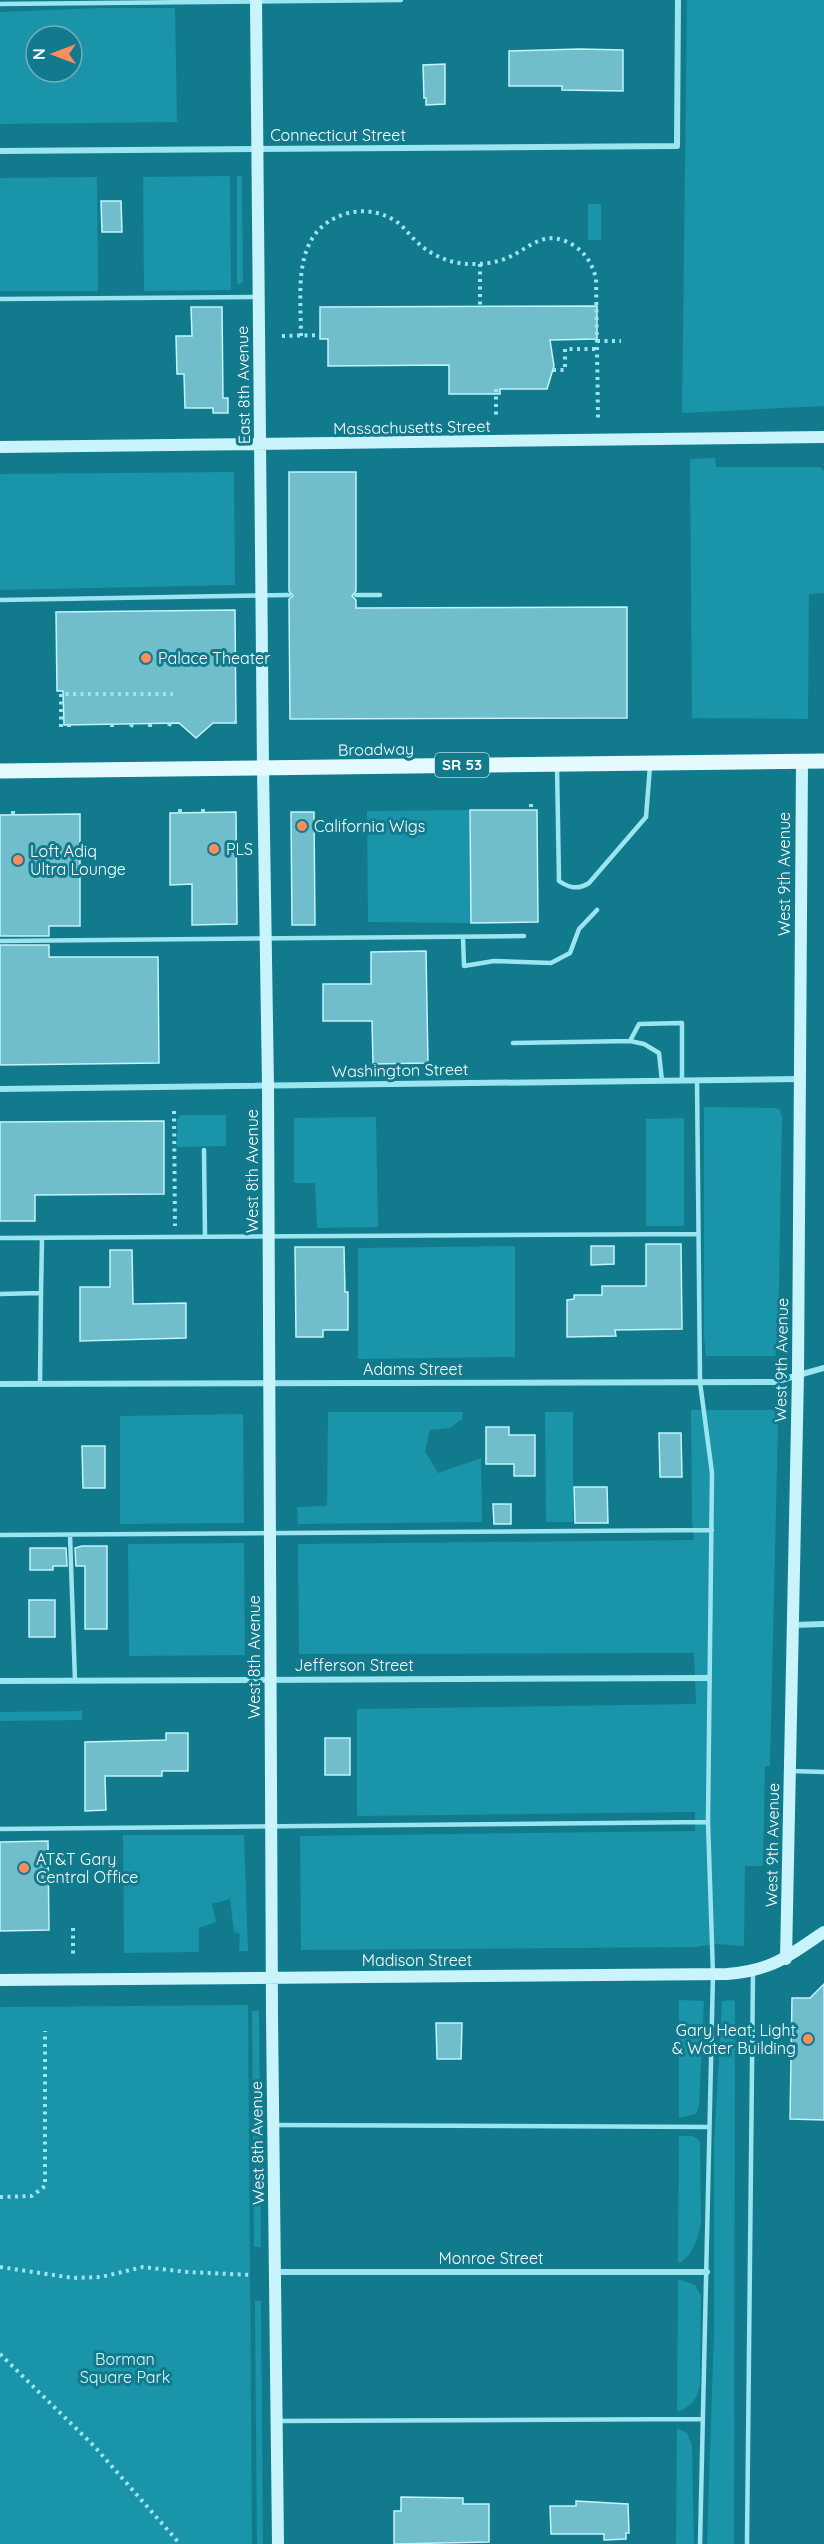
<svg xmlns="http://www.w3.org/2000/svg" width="824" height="2544" viewBox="0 0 824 2544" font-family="Quicksand,sans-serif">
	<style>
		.green { fill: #1a94a8; fill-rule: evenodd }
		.building { fill: #70bdcb; stroke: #c2f4fc; stroke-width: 1.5 }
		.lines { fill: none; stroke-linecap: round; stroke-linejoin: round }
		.path { stroke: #9be5f1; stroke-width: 4; stroke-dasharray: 3 4.5; stroke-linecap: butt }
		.lane { stroke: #9be5f1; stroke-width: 4.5 }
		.street { stroke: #9be5f1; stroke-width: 6 }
		.secondary { stroke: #c9f4fc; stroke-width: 12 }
		.primary { stroke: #e5faff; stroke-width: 15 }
		.poi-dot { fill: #ff8d5b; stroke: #127a8d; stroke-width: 2 }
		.labels { text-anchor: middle; stroke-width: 6; stroke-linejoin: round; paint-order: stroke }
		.shield { fill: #127a8d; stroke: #b8d7dd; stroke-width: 1.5 }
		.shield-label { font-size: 15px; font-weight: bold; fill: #fff }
		.street-label { font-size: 16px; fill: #fff; stroke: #127a8d }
		.poi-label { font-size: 16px; fill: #fff; stroke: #127a8d; text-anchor: start }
		.park-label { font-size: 16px; fill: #ddf9fd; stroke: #127a8d }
	</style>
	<rect width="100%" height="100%" fill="#127a8d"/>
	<path class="green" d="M687,0H824V406L682,413Z
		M101,8H175L177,122L0,124V12ZM36,36H72V72H36Z
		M230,176L231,290L144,291L143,177Z
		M237,176H242L243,282L239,285L237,283Z
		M97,177L98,291H0V178Z
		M588,204H601V240H588Z
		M715,458L716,467H820L824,471V593L809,594L808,719L692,718L690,459Z
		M234,472L235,585L0,590V474Z
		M470,810L471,923L368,922L367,811Z
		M704,1107L776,1108L780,1110L782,1117L778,1343L775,1356H706L704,1335Z
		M181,1115H226V1146L177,1147V1120Z
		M376,1117L378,1227L317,1228L315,1183H294V1118Z
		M684,1118V1226H646V1119Z
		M515,1246V1357L358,1359V1248Z
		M691,1410H777L778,1424L770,1766H765L763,1866H745L744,1946L715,1944L696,1947L301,1950L300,1836L695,1831V1812L357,1816V1709L696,1704L694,1653L299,1654L298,1544L694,1540L692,1520Z
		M328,1412H463L462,1419L450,1428L430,1430L425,1451L438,1473L481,1458L482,1522L298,1524L297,1507L327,1506Z
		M545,1412H573V1522H546Z
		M243,1414L244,1523L120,1524V1416Z
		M244,1543L245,1655L129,1656L128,1544Z
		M82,1711V1720L0,1721V1712Z
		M123,1835H244L248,1951H239L240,1934L234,1932L230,1899L212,1904L216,1922L199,1928V1952L124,1953Z
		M679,2000L704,2001L699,2105L696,2114L679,2118Z
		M735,2000L734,2544H707L714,2330V2145L722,2001Z
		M248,2005L252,2544H0V2007Z
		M252,2011H259L261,2247H254Z
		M679,2136H693L698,2139L700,2143L701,2221C700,2234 691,2260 678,2263Z
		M678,2279L695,2285L701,2296L700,2384C697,2400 692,2406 677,2412Z
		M255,2301H261L263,2544H257Z
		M677,2428L687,2433L692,2445L694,2544H676Z"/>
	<path class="building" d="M580,49L623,50V91L562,90V86H509V51Z
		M445,64V104L426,105V98H424L423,65Z
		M101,201H121L122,232H102Z
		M597,306V339L550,340L554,366L547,389H500V394H449V365L328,366V339H320V307Z
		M191,307H222L223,398H228V413H213V408H185L184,374H177L176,336H192Z
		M289,472H356V591L352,596L356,600V608L627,607V718L290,719L289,599L293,596L289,591Z
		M235,610L236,723H213L196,738L179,723L64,725L63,691H57L56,612Z
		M470,810H537L538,922L471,923Z
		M236,812L237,924L192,925V884L170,885V813Z
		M291,812H314L315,925H292Z
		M80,814V926H49V936H0V815Z
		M0,945H49V957H158L159,1063L0,1065Z
		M426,951L428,1063L373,1064L372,1021H323V984H371V952Z
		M164,1121V1194L35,1195V1221H0V1122Z
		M646,1244H681L682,1329L615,1330L616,1336L567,1337V1300L574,1299V1295H602V1286H646Z
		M591,1246H614V1264L591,1265Z
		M295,1247H344L345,1292H348V1330H323V1337H296Z
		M110,1250H132L133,1304L186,1303V1338L80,1341V1287H110Z
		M486,1427H509V1435H535V1476H514V1464H486Z
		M659,1433H681L682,1477H660Z
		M82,1446H105V1488H83Z
		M574,1487H607L608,1523H575Z
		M493,1504H511V1524H494Z
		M82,1546H107V1629H85V1566H76L75,1548Z
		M30,1548H66L67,1566H53V1570H30Z
		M29,1600H55V1637H29Z
		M166,1733H188V1771H162V1776H105L106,1810L85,1811V1742L166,1740Z
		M325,1738H350V1775H325Z
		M48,1841L49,1930L0,1931V1842Z
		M824,1984V2120L790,2119L792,1998H810Z
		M436,2023H462L461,2059H437Z
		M401,2497L463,2498V2504H489V2542L394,2544V2511H401Z
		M576,2501L628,2504L629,2533H626V2539L604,2540V2534H551L550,2506H576Z"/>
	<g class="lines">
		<path class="path" d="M480,264V306
			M282,336L320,335
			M301,336C301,291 291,231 345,214C361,209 379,211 394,220C403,225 409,235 417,242C433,257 454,265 475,264C486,264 497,262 507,258C532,247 544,228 573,245C586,253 592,264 596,278L598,418
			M597,341H621
			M553,370H565V349H597
			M496,389V419
			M234,721L239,726
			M112,724V727
			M150,724V727
			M69,725V727
			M169,726L170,723
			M61,727V694H173
			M131,727L132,724
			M531,804V810
			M180,809V813
			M203,809V813
			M13,811V814
			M174,1111L175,1226
			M73,1928V1956
			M0,2197L32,2196L45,2186V2031
			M0,2267L73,2278L101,2277L143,2267L187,2272L252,2275
			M0,2354L94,2446L180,2544"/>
		<path class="lane" d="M0,4L401,0
			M0,299L256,297
			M356,595H380
			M0,600L289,595
			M557,766L559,881C569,888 578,890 589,883L646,817L650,766
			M463,937L464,966L494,961L551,963L570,953L579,929L597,910
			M0,941L524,936
			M630,1041L639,1024L682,1023V1080
			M513,1043L630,1041L644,1044L659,1053L662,1081
			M697,1080L700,1382L712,1473L708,1822L713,1974L700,2544
			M204,1150L205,1236
			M0,1238L698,1234
			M41,1293L42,1238
			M0,1294L41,1293L40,1384
			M0,1535L712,1530
			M70,1535L75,1681
			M790,1771L824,1772
			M0,1829L708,1822
			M273,2125L709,2127
			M277,2421L703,2419
			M747,2543L753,1972"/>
		<path class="street" d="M0,151L677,146L678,0
			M0,1089L799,1079
			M0,1384L774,1382L824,1368
			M793,1625L824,1624
			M0,1681L708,1678
			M275,2272H707"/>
		<path class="secondary" d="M256,0L263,769L268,1085L272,2016L278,2544
			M0,447L824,437
			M786,1959L798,1374L802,761
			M0,1980L727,1974C773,1970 787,1957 824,1932"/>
		<path class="primary" d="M0,771L824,761"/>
	</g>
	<g class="poi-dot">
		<circle cx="146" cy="658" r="6"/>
		<circle cx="302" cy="826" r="6"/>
		<circle cx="214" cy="849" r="6"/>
		<circle cx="18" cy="860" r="6"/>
		<circle cx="24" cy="1868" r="6"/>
		<circle cx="808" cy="2039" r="6"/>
	</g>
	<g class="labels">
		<rect class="shield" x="435" y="753" width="54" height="24" rx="4.5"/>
		<g class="shield-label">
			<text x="462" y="770">SR 53</text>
		</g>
		<g class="street-label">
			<text x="338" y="141">Connecticut Street</text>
			<text transform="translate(243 385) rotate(-91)" y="6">East 8th Avenue</text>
			<text transform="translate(412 427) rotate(-1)" y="6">Massachusetts Street</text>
			<text transform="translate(376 749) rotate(-1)" y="6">Broadway</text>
			<text transform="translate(784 874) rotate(-90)" y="6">West 9th Avenue</text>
			<text transform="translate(400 1070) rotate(-1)" y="6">Washington Street</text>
			<text transform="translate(252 1171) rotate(-90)" y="6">West 8th Avenue</text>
			<text transform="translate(781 1360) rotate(-89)" y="6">West 9th Avenue</text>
			<text x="413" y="1375">Adams Street</text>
			<text transform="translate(254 1657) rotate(-90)" y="6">West 8th Avenue</text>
			<text x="354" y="1671">Jefferson Street</text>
			<text transform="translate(772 1845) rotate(-89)" y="6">West 9th Avenue</text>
			<text x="417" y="1966">Madison Street</text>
			<text transform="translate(257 2143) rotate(-91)" y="6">West 8th Avenue</text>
			<text x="491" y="2264">Monroe Street</text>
		</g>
		<g class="poi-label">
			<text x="158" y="664">Palace Theater</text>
			<text x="314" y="832">California Wigs</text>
			<text x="226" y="855">PLS</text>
			<text x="30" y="857">Loft Adiq<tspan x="30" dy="18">Ultra Lounge</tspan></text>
			<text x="36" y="1865">AT&amp;T Gary<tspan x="36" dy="18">Central Office</tspan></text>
			<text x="796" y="2036" text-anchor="end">Gary Heat, Light<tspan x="796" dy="18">&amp; Water Building</tspan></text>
		</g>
		<g class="park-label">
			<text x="125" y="2365">Borman<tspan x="125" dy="18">Square Park</tspan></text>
		</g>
	</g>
	<g transform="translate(54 54) rotate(270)"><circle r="28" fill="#127a8d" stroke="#71afbb" stroke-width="1.5"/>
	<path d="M0-4.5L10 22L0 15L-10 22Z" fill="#ff8d5b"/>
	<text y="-9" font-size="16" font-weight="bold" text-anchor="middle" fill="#ffffff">N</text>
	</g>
</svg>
